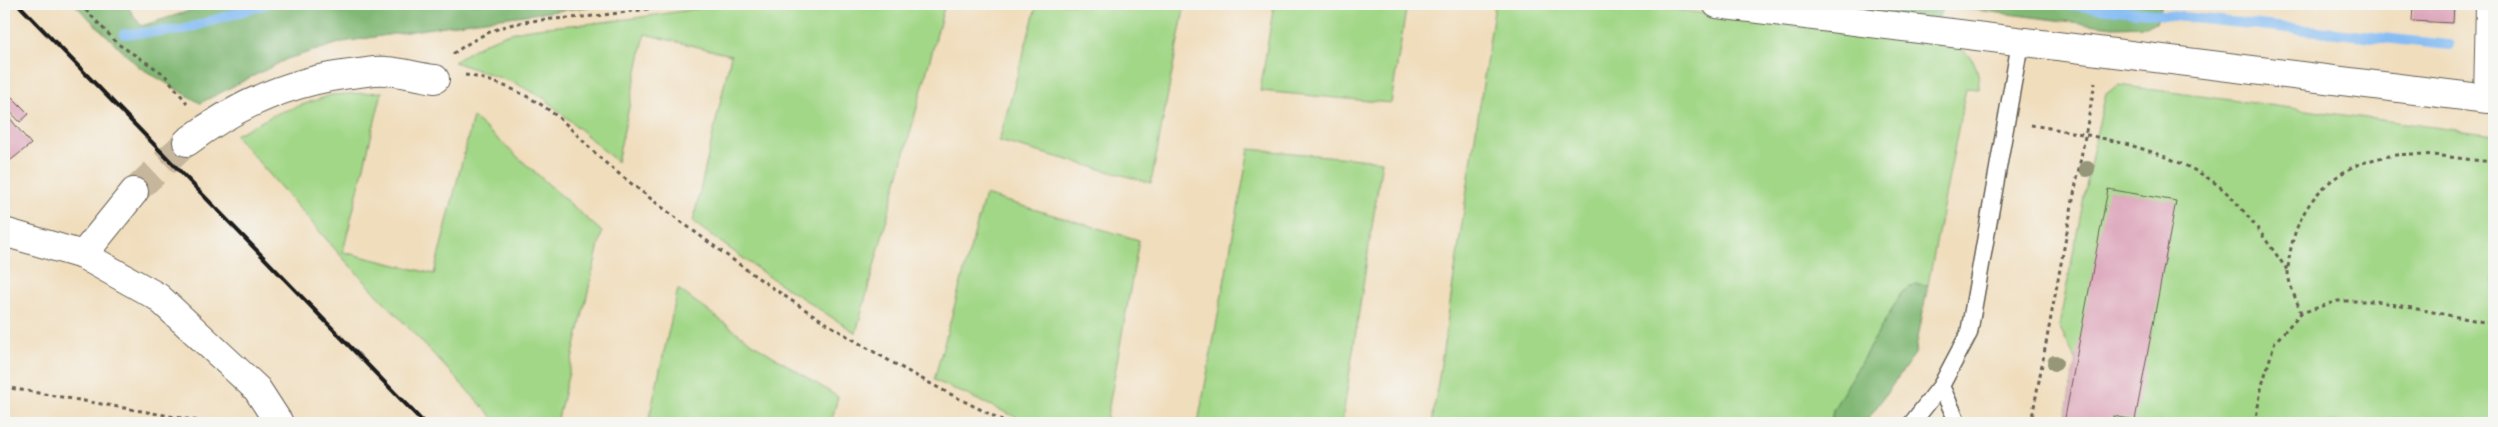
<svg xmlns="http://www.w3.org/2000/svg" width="2498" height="427" viewBox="0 0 2498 427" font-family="Sriracha,sans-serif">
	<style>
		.green { fill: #a2d787; stroke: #5f7a52 }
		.forest { fill: #81b874; stroke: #4e6a48 }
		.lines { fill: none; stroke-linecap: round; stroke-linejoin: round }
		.stream { stroke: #83bbf3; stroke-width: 10 }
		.building { fill: #dca2b8 }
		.street-tunnel { stroke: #c6b69c; stroke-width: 28; stroke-dasharray: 28 14; stroke-linecap: butt }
		.lane-casing { stroke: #666054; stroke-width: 19 }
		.street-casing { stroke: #666054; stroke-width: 30 }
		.path { stroke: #666054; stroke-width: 3; stroke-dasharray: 4 4; stroke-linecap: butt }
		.lane { stroke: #fff; stroke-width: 16 }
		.street { stroke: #fff; stroke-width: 28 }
		.rail { stroke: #1c1c1c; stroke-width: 4 }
		.tree { fill: #959778 }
	</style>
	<rect width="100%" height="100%" fill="#f6f6f2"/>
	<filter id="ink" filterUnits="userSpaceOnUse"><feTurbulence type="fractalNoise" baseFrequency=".02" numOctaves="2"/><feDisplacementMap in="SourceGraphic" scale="10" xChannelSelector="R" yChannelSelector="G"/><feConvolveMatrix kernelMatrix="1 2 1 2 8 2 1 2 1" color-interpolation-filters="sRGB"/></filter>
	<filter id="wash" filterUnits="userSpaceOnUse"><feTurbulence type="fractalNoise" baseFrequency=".0096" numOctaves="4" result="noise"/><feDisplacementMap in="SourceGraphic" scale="20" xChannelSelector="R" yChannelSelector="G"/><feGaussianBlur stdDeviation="1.12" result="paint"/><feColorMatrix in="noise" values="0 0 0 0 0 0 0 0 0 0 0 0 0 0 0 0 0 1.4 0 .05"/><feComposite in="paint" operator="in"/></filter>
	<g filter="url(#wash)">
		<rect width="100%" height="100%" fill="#f0ddbc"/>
		<path class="green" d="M731,4H945L856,333L762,272L693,222L731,55L645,34L617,162L544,98L515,83L454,62C507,24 534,29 595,23C640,18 686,10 731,4Z
			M1037,4H1185L1151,183L999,141Z
			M1274,4H1407L1391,103L1260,91Z
			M1495,4H1631L1956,46C1975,57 1979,68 1979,89L1966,88L1928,285L1916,284L1902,292L1833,410L1831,423H1432Z
			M2118,85L2494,135V423H2064L2076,360L2059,326L2096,135L2106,94Z
			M382,92L343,252L434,274L473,117L602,232L557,423H498L341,256L235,135L278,113L331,95Z
			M1249,149L1382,161L1342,423H1198Z
			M985,195L1139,240L1106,423H1029L934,380Z
			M678,289L749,341L838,397L831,423H648Z"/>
		<path class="forest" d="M74,4H126L141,26L212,4H612L477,21L343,42L287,59L200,103L139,67Z
			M1790,4H2162L2156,23L2146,26L2113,27L1943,6L1937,23Z
			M1916,284L1928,285L1915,354L1865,423H1831L1833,410L1902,292Z"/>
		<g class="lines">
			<path class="stream" d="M2060,4L2449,45
				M124,34L182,30L266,4"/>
		</g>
		<g id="blocks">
			<path class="building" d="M2422,4H2454L2453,23L2412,21L2413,5Z
				M11,96L29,114L20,122L4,105Z
				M4,111L31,144L6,164L4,162Z
				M2108,189L2176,201L2135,420L2113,416L2111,423H2064Z"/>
		</g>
	</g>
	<g filter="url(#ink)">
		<use href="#blocks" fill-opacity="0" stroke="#666054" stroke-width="1"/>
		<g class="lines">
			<path class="street-tunnel" d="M134,192L187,142"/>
			<g class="lane-casing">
				<path id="lane" d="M1941,386L1969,333L2020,43
					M1912,423L1941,386L1958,423"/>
			</g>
			<g class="street-casing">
				<path id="street" d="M1717,4L2488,99L2490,4
					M187,142C237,104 296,79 359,73C368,72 377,70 386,71C402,72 419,77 435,79
					M4,232L83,255L158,297L257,389L279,423
					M83,255L134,192"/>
			</g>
			<path class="path" d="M80,4L118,44L164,74L187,103
				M453,54C506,15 533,22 594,16C623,13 652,8 681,4
				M465,75C494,79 532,96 554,114C577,132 595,156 618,173C662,208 708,242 754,275C835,332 919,380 1008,423
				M2031,125C2093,135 2188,151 2232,198C2253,220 2270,246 2288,271
				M2301,313C2297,300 2287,282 2288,269C2293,199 2341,156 2411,154C2438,154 2467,160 2494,162
				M4,387L210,423
				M2031,423L2095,83
				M2255,423L2262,385L2275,342L2301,313L2338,301H2376L2494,324"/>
			<use href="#lane" class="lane"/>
			<use href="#street" class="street"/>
			<path class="rail" d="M18,4L424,423"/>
		</g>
		<g class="tree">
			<circle cx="2087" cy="169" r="8"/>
			<circle cx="2055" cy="363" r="8"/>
		</g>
	</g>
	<rect width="2498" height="427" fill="none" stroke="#f6f6f2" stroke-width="20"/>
</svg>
